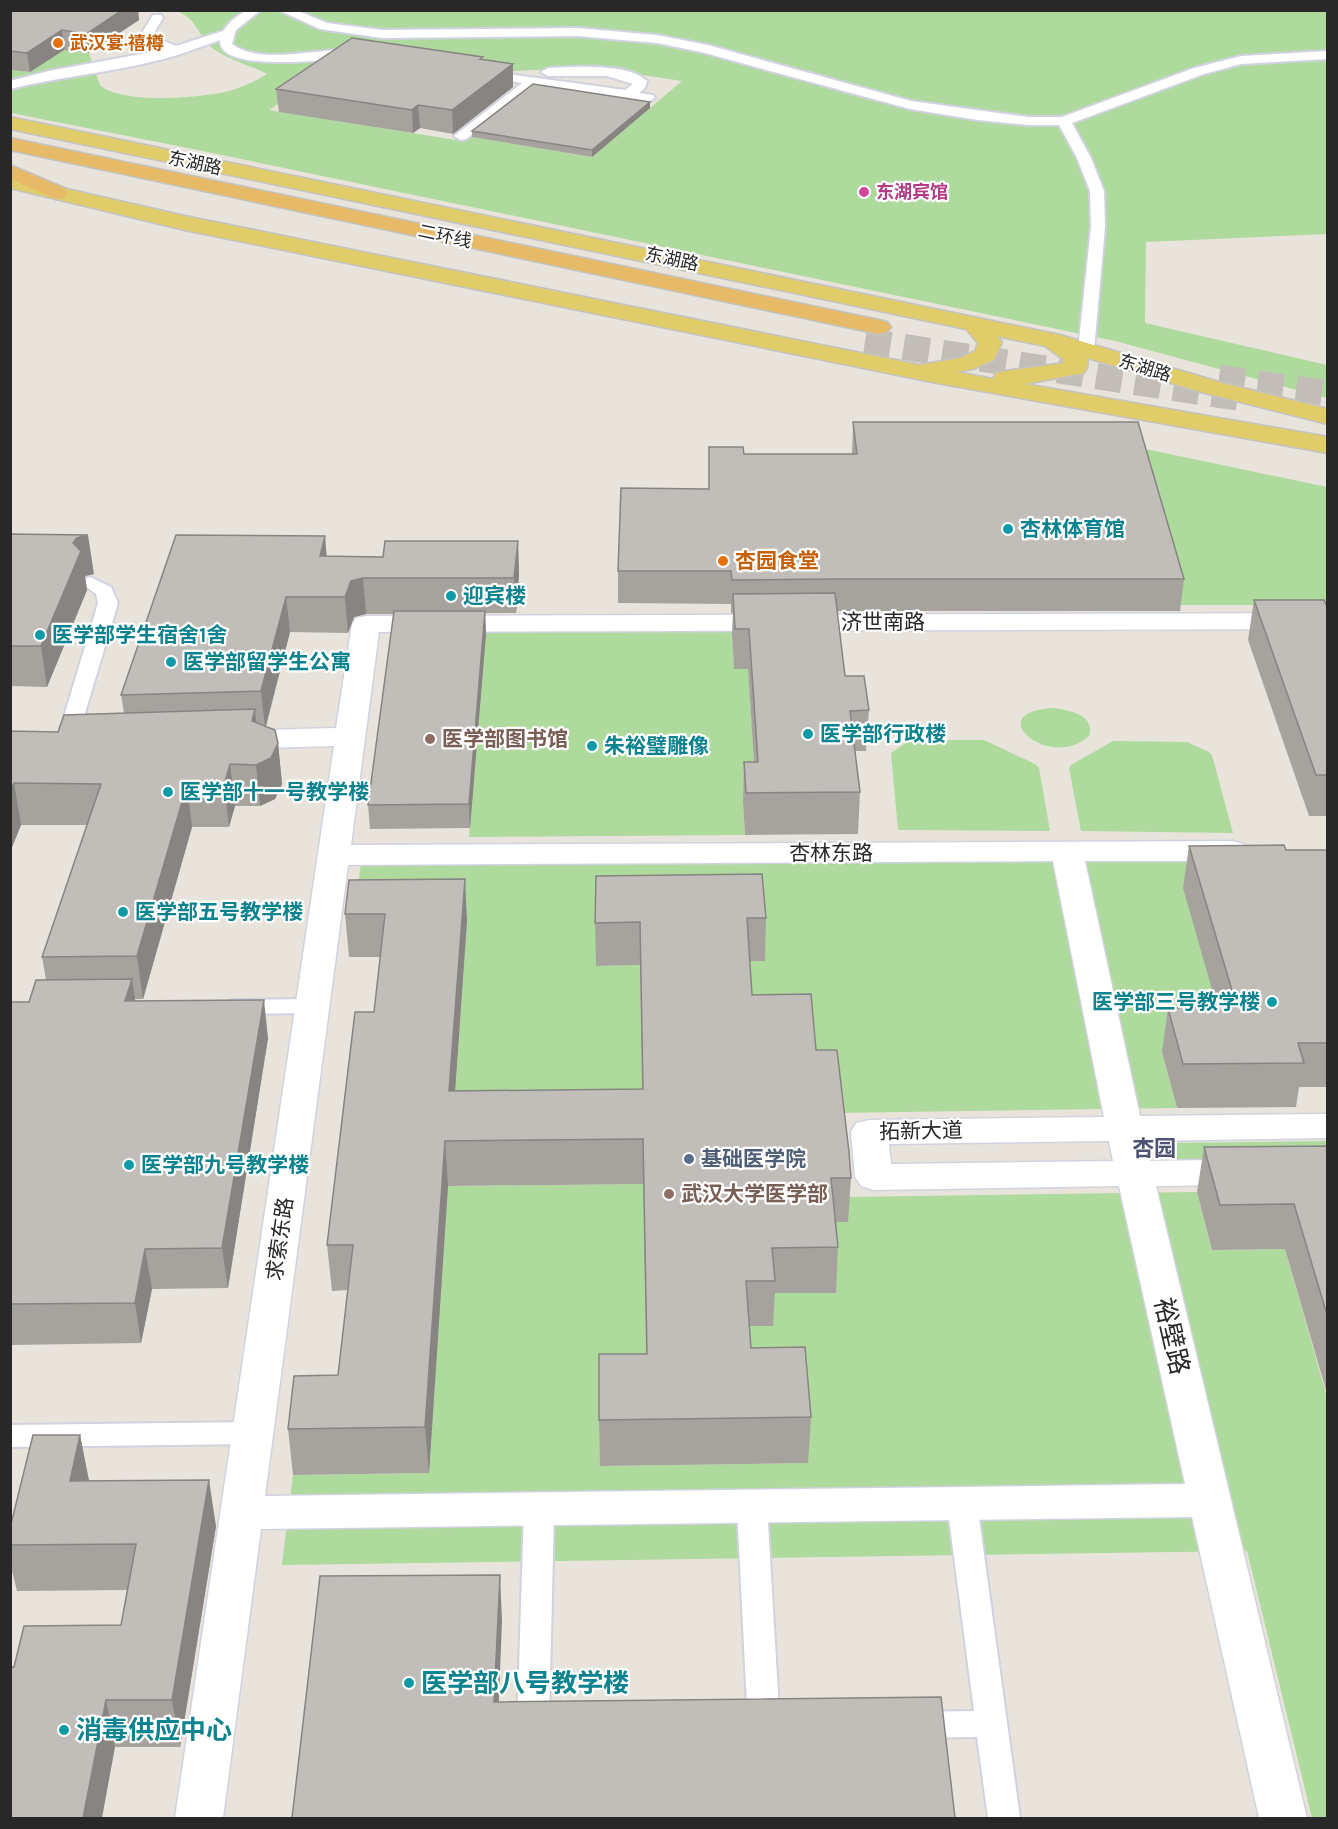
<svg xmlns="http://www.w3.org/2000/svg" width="1338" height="1829" viewBox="0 0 1338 1829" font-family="Karla,'Noto Sans SC',sans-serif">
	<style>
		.green { fill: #aeda9d; fill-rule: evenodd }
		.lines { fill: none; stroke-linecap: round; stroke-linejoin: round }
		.trunk-tunnel { stroke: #c2beb7; stroke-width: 26; stroke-dasharray: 26 13; stroke-linecap: butt }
		.service-casing { stroke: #d1d2df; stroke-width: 4 }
		.minor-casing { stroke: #d1d2df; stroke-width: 3 }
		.primary-casing { stroke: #c3c3c3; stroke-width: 3 }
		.trunk-casing { stroke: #c3c3c3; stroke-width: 3 }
		.service { fill: #fff; fill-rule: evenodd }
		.minor { fill: #fff; fill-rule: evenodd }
		.primary { fill: #e0cc69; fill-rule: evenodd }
		.trunk { fill: #e6ba66; fill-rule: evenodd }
		.wall { fill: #a6a39e }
		.shaded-wall { fill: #878481 }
		.building { fill: #c1bdb8; stroke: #878481; stroke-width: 1.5 }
		.food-dot { fill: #e8710a; stroke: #fff; stroke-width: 2 }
		.hotel-dot { fill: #d1479c; stroke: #fff; stroke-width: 2 }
		.culture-dot { fill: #0f9aa8; stroke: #fff; stroke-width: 2 }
		.education-dot { fill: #8d6e63; stroke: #fff; stroke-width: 2 }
		.service-dot { fill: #5c6f8a; stroke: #fff; stroke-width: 2 }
		.labels { text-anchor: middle; stroke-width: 4.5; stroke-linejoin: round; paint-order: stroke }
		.far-food-label { font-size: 18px; font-weight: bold; fill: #c56008; stroke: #fff; text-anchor: start }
		.far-street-label { font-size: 18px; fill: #282828; stroke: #fff }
		.far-hotel-label { font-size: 18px; font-weight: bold; fill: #b23c85; stroke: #fff; text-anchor: start }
		.culture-label { font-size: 21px; font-weight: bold; fill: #0d838f; stroke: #fff; text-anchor: start }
		.food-label { font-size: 21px; font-weight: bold; fill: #c56008; stroke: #fff; text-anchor: start }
		.street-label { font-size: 21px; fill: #282828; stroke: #fff }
		.education-label { font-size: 21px; font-weight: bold; fill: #785e54; stroke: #fff; text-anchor: start }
		.service-label { font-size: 21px; font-weight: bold; fill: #4e5e75; stroke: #fff; text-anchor: start }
		.neighbourhood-label { font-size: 22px; font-weight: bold; fill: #4e5273; stroke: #fff }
		.near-street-label { font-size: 26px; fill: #282828; stroke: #fff }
		.near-culture-label { font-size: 26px; font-weight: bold; fill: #0d838f; stroke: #fff; text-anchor: start }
	</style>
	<rect width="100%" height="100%" fill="#e9e4db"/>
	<path class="green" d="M176,11H1327V234L1146,242L1145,323L1327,365V398L1115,341L198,150L11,113V70L30,72L64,50L89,53L100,85C120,105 206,98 233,90C245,86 256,81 267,74C250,65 231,61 215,50C198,38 198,18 176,11ZM359,49L512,71L559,69L623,72L682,81L592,157L468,136L462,141L269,110Z
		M1136,447L1327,487V605H1178Z
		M732,630L734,669H748L757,803L743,804L745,835L469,837L485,649L466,632Z
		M1053,708C1069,710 1096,715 1089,736C1050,772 979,712 1053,708Z
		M910,740H984L1035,764L1039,768L1050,831L898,830L891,753Z
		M1113,741L1187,742L1209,752L1212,755L1233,833L1081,831L1069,768L1071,765Z
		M1327,860L1230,1051L1162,1052L1177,1108L838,1113L727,1005L761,917L596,966L640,965L643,1133L452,1135L467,922L353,923L361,863Z
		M1327,1141V1158L1170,1160L1166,1143Z
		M643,1184L647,1399L600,1466L808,1463L750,1394L745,1326L829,1222L846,1197L1197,1192L1212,1250L1285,1249L1327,1397V1818H1312L1247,1551L282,1565L293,1475L429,1473L448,1186Z"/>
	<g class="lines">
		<path class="trunk-tunnel" d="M865,341L1246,399
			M1219,378L1328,393"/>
		<g class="service-casing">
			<path id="service" d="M246,10H261L236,30L232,44C265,70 346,39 362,54L356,58C335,58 218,75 220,40C197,48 178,56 155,61C107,73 58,77 10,89V81L49,71L163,50L145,40L143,31L153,15H161L163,18L155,31L157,38L176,46L223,31L231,21Z
				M278,10H296L327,23L382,30L577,28L657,35L708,45L911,101L1028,117H1062L1194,68L1241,56L1328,51V59L1241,64L1204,74L1072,123L1091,158L1104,191L1105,227L1094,350L1086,355L1078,350L1091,227L1090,191L1077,158L1059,125H1028L978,120L910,109L701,52L657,43L577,36L382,38L320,29Z
				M570,67C591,66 632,66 647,81L645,88L639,93L653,95L655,98L648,102L536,85L466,139L461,140L454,136L522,83L478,76L476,73L478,70L625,90L633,84L607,76H548L541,72L548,68Z
				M90,577L111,587L118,603L76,743L73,747L66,749L59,747L56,743L98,603L96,594L81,583L83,579Z
				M313,999L321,1001L325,1006L321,1011L313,1013L234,1014L226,1012L222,1007L226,1002L234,1000Z
				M252,1422L262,1425L266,1433L262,1441L252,1444L10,1447V1425Z
				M962,1492L972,1495L977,1503L1020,1818H988L977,1737L913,1738L902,1734L897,1725L902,1716L913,1712L974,1711L947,1503L952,1495Z
				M752,1495L762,1498L767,1506L780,1727L775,1736L764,1740L753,1736L748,1727L737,1506L742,1498Z
				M539,1498L549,1501L554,1509L549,1727L551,1731L546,1740L535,1744L522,1740L517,1731L524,1509L529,1501Z"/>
		</g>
		<g class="minor-casing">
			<path id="minor" d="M1328,613V629L379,632L351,845L1233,841L1244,844L1249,851L1244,858L1233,861H1085L1140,1116L1328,1114V1138L1145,1141L1150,1161L1328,1158V1184L1156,1186L1307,1818H1259L1192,1517L261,1529L223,1818H175L334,746L232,749L221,746L217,740L221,734L232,731L336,728L352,624L356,618L366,616ZM1053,861L1104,1117L869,1120L856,1123L851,1132L855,1177L861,1186L874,1190L1119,1186L1185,1484L265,1496L348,865ZM1109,1141L1113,1161L891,1164L889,1144Z"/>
		</g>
		<g class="primary-casing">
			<path id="primary" d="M10,117L1060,335L1219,382L1328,409V424L1201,392L1088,358L1087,368L1084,373L1025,384L1328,437V453L937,383L185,230L10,188V176L185,216L920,365L960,358L975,351L978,343L966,329L10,129ZM997,336L1045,346L1064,360V363L1005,371L996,373L993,379L957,372L973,369L994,360L1002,342Z"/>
		</g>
		<g class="trunk-casing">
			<path id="trunk" d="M10,138L879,320L887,322L891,327L887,332L879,334L10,150Z
				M10,165L64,188L67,193L64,198L56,199L10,179Z"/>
		</g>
		<use href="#service" class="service"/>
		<use href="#minor" class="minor"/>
		<use href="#primary" class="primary"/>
		<use href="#trunk" class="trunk"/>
	</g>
	<path class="wall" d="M10,10H138L139,20L89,53L64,50L30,72L10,70Z
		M483,59L513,87L453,134L420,128L413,133L279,112L276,89Z
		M650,102V108L592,157L472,137V131Z
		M853,422L1184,579L1180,611H837L845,676L869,710L866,751H855L860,792L858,834L745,835L743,803L744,762H754L748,669H734L732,633L733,613H731V604L618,603V571L709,489V447L744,454H852Z
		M10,534L94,574L85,576L87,590L47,687L10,686Z
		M518,541L519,576L516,613H485L486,634L470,828L370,829L368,805L394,614H366L354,617L348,633L290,632L266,727L278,743L282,784L275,799L260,806H235L229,827H192L143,999H135V1001L268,1038L228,1288L152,1289L141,1343L10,1345V1002H29L46,980L42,957L87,825H21L10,850V731L58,732L124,713L121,695L327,556L383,557Z
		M1254,600L1328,609V816H1309L1248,640Z
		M1189,846L1286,850H1328V1087H1299L1296,1107L1177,1108L1162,1052L1168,1008L1217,1007L1183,888Z
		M349,880L467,921L455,1091L642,1089L640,965L596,966L595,923L766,918L765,961H750L752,995L816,1050L851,1178L848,1222H836L838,1247L836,1293H775L773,1326H749L751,1348L811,1417L808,1463L600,1466L599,1420L646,1354L643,1184L448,1186L429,1473L293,1475L288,1429L338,1375L348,1290L332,1291L327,1245L374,1012L380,957H349L345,914Z
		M1327,1146L1328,1397L1285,1249L1212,1250L1197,1192L1204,1147Z
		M80,1435L89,1481L216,1526L180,1747H115L14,1667L121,1625L127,1590L17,1591L10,1563V1545Z"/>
	<path class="shaded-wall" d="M122,10H138L139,20L89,53L86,34Z
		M62,30L64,50L30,72L27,53Z
		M513,64V87L453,134L452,110Z
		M650,102V108L592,157V150Z
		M418,105L420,128L413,133L412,110Z
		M88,535L94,574L85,576L87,590L47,687L41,646L73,543L77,538Z
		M325,536L328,571L320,556Z
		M518,541L519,576L516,613L514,578Z
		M363,578L366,614L354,617L348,633L345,597L351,581Z
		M286,597L290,632L265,728L261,691Z
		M485,611L486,634L470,828L469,804Z
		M255,709L259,750L252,721Z
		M278,743L282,784L275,799L260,806L256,765Z
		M230,764L235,806L229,827L224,785Z
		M14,783L21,825L11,850L10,791Z
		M187,785L192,827L143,999L137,956Z
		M465,879L467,921L452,1135L449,1091Z
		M132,979L138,1018L125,1001Z
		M264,1000L268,1038L228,1288L222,1248Z
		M445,1141L448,1186L429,1473L425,1427Z
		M145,1249L152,1289L141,1343L135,1303Z
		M80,1435L89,1481H70Z
		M209,1480L216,1526L180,1747L172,1700Z
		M500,1575L502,1621L497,1748L494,1702Z
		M106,1700L115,1747L102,1818H83Z"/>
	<path class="building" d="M10,10H122L86,34L62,30L27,53L10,51Z
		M352,38L483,57L480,59L513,64L452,110L418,105L412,110L276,89Z
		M533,84L650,102L592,150L472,131Z
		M853,422H1138L1184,579H832L732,580L731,571H618L621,488L709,489V447H743L744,454H857Z
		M10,534L88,535L77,538L73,543L81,551L41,646H10Z
		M176,535L325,536L320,556L383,557L385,541H518L514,578H363L351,581L345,597H286L261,691L121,695Z
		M835,593L845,676H864L869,710L850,711L860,792L746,793L744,762H758L749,629H735L733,594Z
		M1254,600H1324L1328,609V775H1316Z
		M394,611H485L469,804L368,805Z
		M255,709L252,721L275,730L278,743L271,758L256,765L230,764L224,785H187L137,956L42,957L101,784L14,783L10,791V731L58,732L64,715Z
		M1284,845L1286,850H1328V1043H1298L1304,1063L1183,1064L1168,1008L1237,1007L1189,846Z
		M762,874L766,918H747L752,995L811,994L816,1050H837L849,1152L851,1178H831L838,1247L772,1248L775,1281H746L751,1348L805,1347L811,1417L599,1420V1354H647L643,1139L445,1141L425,1427L288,1429L294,1376L338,1375L353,1245H327L355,1012H374L385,914H345L349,880L465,879L449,1091L643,1089L640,922L595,923L596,876Z
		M132,979L125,1001L264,1000L222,1248L145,1249L135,1303L10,1304V1002H29L36,980Z
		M1328,1146V1318L1294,1204L1220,1205L1204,1147Z
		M33,1435H80L70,1481L209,1480L172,1700H106L83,1818H10V1667H14L24,1626L121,1625L136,1544L10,1545V1528Z
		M500,1575L494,1702L941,1697L955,1818H292L320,1576Z"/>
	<g class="food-dot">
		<circle cx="58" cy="43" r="6"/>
		<circle cx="723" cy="561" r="6"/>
	</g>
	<circle class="hotel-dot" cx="864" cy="192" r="6"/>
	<g class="culture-dot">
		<circle cx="1008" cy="529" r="6"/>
		<circle cx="451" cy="596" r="6"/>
		<circle cx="40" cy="635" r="6"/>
		<circle cx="171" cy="662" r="6"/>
		<circle cx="808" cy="734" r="6"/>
		<circle cx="592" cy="746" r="6"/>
		<circle cx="168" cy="792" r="6"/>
		<circle cx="123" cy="912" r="6"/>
		<circle cx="1272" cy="1002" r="6"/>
		<circle cx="129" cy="1165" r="6"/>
		<circle cx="409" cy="1683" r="6"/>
		<circle cx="64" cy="1730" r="6"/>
	</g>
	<g class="education-dot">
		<circle cx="430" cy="739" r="6"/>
		<circle cx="669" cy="1194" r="6"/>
	</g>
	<circle class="service-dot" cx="689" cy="1159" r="6"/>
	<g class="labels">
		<g class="far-food-label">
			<text x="70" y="49">武汉宴·禧樽</text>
		</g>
		<g class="far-street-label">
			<text transform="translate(195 163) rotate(12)" y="6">东湖路</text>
			<text transform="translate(445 236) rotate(12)" y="6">二环线</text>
			<text transform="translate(672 259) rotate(12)" y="6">东湖路</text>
			<text transform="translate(1145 368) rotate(17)" y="6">东湖路</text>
		</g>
		<g class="far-hotel-label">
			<text x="876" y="198">东湖宾馆</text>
		</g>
		<g class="culture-label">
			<text x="1020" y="536">杏林体育馆</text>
			<text x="463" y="603">迎宾楼</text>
			<text x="52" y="642">医学部学生宿舍1舍</text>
			<text x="183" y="669">医学部留学生公寓</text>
			<text x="820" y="741">医学部行政楼</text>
			<text x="604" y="753">朱裕璧雕像</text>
			<text x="180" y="799">医学部十一号教学楼</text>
			<text x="135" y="919">医学部五号教学楼</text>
			<text x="1260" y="1009" text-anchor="end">医学部三号教学楼</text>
			<text x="141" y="1172">医学部九号教学楼</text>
		</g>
		<g class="food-label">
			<text x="735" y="568">杏园食堂</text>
		</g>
		<g class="street-label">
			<text x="883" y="629">济世南路</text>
			<text x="831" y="860">杏林东路</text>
			<text transform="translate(921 1131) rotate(-1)" y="7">拓新大道</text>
			<text transform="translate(280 1239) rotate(-82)" y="7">求索东路</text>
		</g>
		<g class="education-label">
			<text x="442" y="746">医学部图书馆</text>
			<text x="681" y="1201">武汉大学医学部</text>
		</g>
		<g class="service-label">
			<text x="701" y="1166">基础医学院</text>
		</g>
		<g class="neighbourhood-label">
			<text x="1154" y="1156">杏园</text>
		</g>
		<g class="near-street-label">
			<text transform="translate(1172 1336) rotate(77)" y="9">裕壁路</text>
		</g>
		<g class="near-culture-label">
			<text x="421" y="1692">医学部八号教学楼</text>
			<text x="76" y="1739">消毒供应中心</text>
		</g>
	</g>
	<rect width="1338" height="1829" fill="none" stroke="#282828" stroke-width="24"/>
</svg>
